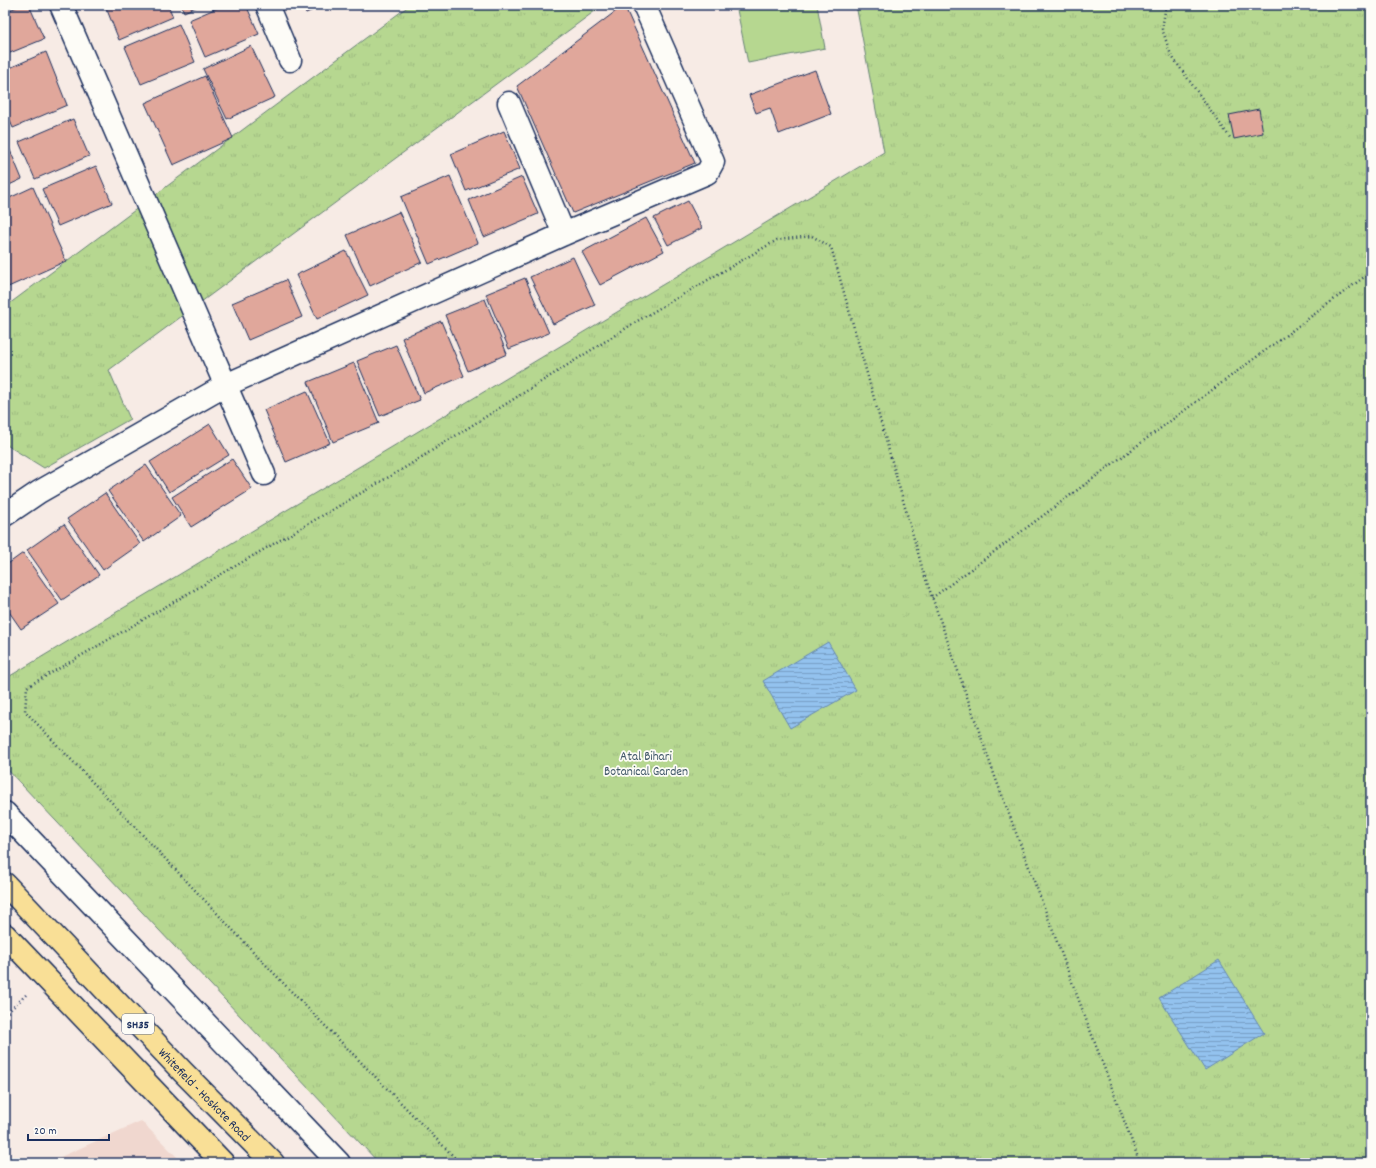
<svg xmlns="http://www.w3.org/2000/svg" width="1376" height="1168" viewBox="0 0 1376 1168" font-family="Dekko,sans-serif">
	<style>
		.built { fill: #f0d7cf }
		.grass { fill: url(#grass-tufts); stroke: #688377 }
		.pitch { fill: #b6d790; stroke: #688377 }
		.water { fill: url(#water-rules); stroke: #6387b4 }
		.building { fill: #e0a79b; stroke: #1b2f5e }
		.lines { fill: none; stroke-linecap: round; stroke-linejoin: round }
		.minor-casing { stroke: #1b2f5e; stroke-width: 25 }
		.major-casing { stroke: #1b2f5e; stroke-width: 25 }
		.path { stroke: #1b2f5e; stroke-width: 2.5; stroke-dasharray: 1 3; stroke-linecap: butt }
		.minor { stroke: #fdfcf7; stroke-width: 22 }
		.major { stroke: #f9df96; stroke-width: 22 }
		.labels { text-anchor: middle; stroke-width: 3.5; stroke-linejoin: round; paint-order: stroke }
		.shield { fill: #fdfcf7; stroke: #5f6c8c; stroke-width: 1 }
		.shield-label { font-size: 12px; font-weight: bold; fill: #1b2f5e }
		.park-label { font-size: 13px; fill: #42596a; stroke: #fdfcf7 }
		.street-label { font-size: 13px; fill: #1b2f5e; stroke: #fdfcf7 }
	</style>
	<defs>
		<pattern id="grass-tufts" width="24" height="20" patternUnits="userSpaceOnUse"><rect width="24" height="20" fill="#b6d790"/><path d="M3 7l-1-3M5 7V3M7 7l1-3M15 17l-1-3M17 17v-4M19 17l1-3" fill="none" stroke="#9cb97f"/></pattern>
		<pattern id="water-rules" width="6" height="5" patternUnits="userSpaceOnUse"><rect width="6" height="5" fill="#93c2ee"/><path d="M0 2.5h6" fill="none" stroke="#779ec4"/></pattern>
	</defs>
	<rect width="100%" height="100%" fill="#f7ebe5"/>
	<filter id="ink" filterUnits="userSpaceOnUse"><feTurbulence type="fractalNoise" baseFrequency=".025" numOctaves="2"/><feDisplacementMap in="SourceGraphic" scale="8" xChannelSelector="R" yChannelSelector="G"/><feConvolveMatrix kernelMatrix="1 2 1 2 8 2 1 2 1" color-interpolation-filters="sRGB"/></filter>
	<g filter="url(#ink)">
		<path class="built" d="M141,1121L183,1163H47Z"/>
		<path class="grass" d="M410,5H603L109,370L130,419L44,468L5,444V307Z
			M856,5H1371V1163H379L5,767V679L884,152Z"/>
		<path class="pitch" d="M736,5H817L825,48L748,63Z"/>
		<path class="water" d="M828,642L856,690L790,728L763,681Z
			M1219,960L1264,1033L1205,1070L1159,998Z"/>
		<path class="building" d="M21,5H29L44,39L5,55V12Z
			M105,5H168L173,17L119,40Z
			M181,5H200L184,12Z
			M224,5H246L259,34L205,57L189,20Z
			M302,5H325L306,13Z
			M624,5L695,163L573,213L517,86Z
			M179,24L195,62L141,84L125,47Z
			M251,46L275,97L227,119L203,69Z
			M46,52L67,105L13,128L5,109V70Z
			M815,70L831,114L779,134L770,108L756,113L749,95Z
			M205,76L233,138L173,165L145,103Z
			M1259,109L1263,133L1234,139L1229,115Z
			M73,119L89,156L35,179L19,142Z
			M504,131L520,169L466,191L451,154Z
			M5,143H7L22,179L5,187Z
			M96,166L112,203L58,226L42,189Z
			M450,176L478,243L429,264L401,197Z
			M522,177L538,214L484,237L469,200Z
			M33,187L66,261L6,288L5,200Z
			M688,201L702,228L668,245L654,218Z
			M399,212L422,262L370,286L347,235Z
			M646,218L664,251L600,285L582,252Z
			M346,251L368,295L317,319L296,275Z
			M573,257L595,305L553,324L530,277Z
			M525,278L549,333L509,349L486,294Z
			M286,280L302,317L248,340L232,303Z
			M485,299L507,354L468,371L445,315Z
			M441,321L464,376L424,393L402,338Z
			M396,345L420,400L380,416L357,361Z
			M354,363L379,423L333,442L308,382Z
			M307,391L330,443L286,462L264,410Z
			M210,424L229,455L169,492L150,462Z
			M232,459L252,489L191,527L172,497Z
			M146,465L181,516L144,542L108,491Z
			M105,493L140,544L103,570L67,519Z
			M64,524L99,575L62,600L27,550Z
			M23,553L59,604L21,629L5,606V566Z"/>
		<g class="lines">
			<g class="minor-casing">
				<path id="minor" d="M61,5L264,474
					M267,5L290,60
					M509,103L564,234
					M5,515L39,492L226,385L564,234L707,173L713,162L644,5
					M5,813L339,1163"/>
			</g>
			<g class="major-casing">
				<g id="major">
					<path id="s1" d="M5,884L183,1072L273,1163"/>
					<path d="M5,935L223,1163"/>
				</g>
			</g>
			<path class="path" d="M1166,5L1162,29L1171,55L1231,139
				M932,598L1371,272
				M5,1015L28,993
				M460,1163L286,986L25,711L27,687L406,467L639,320L777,240L812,236L831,247L924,574L994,774L1140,1163"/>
			<use href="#minor" class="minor"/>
			<use href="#major" class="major"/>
		</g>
	</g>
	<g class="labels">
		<rect class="shield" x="122" y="1014" width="32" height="20" rx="3"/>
		<g class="shield-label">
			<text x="138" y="1028">SH35</text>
		</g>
		<g class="park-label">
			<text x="646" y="760">Atal Bihari<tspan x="646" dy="15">Botanical Garden</tspan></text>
		</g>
		<g class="street-label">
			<text dy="5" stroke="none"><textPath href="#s1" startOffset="290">Whitefield - Hoskote Road</textPath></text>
		</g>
	</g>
	<rect width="1376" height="1168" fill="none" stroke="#fdfcf7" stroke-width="20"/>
	<rect x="10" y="10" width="1356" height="1148" fill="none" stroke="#1b2f5e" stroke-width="1.5" filter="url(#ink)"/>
	<path d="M28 1134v6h81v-6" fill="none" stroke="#1b2f5e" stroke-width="2"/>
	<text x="34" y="1134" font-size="12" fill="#1b2f5e" stroke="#fdfcf7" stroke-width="3" paint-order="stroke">20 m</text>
</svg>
